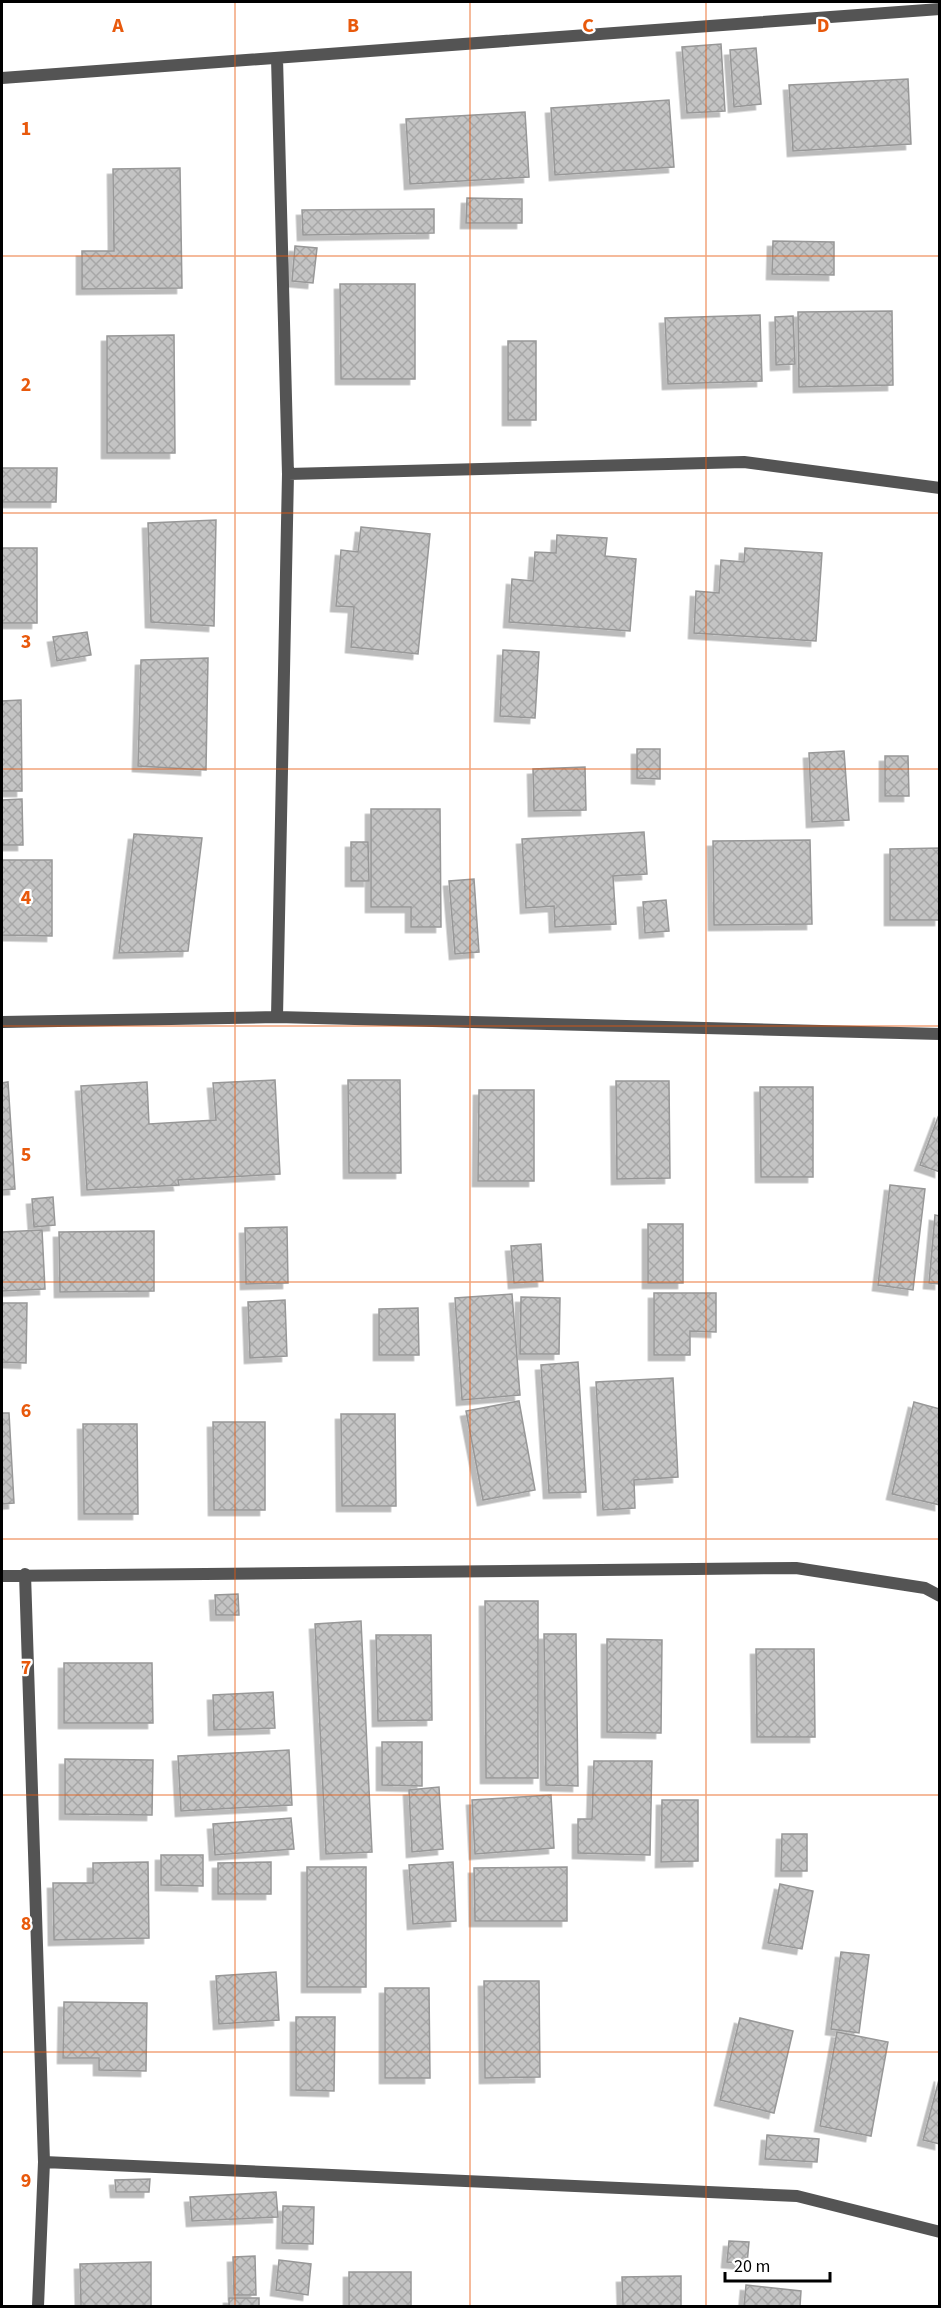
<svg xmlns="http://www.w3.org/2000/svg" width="941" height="2308" viewBox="0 0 941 2308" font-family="'Source Sans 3',sans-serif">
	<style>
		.building { fill: url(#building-cross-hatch); stroke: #989898; stroke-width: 1.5; filter: url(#shadow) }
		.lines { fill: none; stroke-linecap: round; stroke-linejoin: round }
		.minor { stroke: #545454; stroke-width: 12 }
		.grid { fill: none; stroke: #e8590c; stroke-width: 1.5; stroke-opacity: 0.55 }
		.grid-label { font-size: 20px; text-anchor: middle; font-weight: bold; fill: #e8590c; stroke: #fff; stroke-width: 4.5; stroke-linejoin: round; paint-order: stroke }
	</style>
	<defs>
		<pattern id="building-cross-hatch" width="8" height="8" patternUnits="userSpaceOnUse" patternTransform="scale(1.5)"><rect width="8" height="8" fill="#c4c4c4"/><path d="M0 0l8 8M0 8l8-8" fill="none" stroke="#a7a7a7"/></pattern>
		<filter id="shadow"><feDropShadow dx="-5.5" dy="5.5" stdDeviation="0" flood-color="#0004"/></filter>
	</defs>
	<rect width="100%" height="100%" fill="#fff"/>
	<path class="building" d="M721,44L725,111L687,113L682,47Z
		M756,48L761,104L734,107L730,50Z
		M908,79L911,144L793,151L789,85Z
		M669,100L674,167L555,175L551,108Z
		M525,112L529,177L410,184L406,119Z
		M180,168L182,288L82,289V251H114L113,169Z
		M467,198L522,199V223H466Z
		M434,209V233L303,235L302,210Z
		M773,241L834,242V275L772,274Z
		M295,246L317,248L313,283L292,281Z
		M340,284H415V379H341Z
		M892,311L893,385L799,387L798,312Z
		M760,315L762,381L668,384L665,318Z
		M793,316L795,364L776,365L775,317Z
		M174,335L175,453H107V336Z
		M508,341H536V420H508Z
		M2,468H57L56,502H2Z
		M216,520L214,626L151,622L148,523Z
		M361,527L430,534L418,654L351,647L354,607L336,606L341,550L358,552Z
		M557,535L607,538L605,556L636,559L630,631L509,622L512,579L533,581L535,552L556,553Z
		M2,548H37V623H2Z
		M745,548L822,553L816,641L694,633L696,591L719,593L721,560L744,562Z
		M87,632L91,655L57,661L53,637Z
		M503,650L539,652L535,718L500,716Z
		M208,658L206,770L138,766L141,660Z
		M21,700L22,791H2V701Z
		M637,749H660V779L637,778Z
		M844,751L849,820L812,822L809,753Z
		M885,756H908L909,796H885Z
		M585,767L586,810L534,811L533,769Z
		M22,799L23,845H2V800Z
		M371,809H440L441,927H411V907H371Z
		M644,832L647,874L613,876L616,924L555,927L554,906L526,908L522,839Z
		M134,834L202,838L188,951L119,953Z
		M810,840L812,924L714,925L713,841Z
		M351,842H368L369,881H351Z
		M940,848V920H890V849Z
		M2,860H52V936L2,935Z
		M474,879L479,952L455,954L449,881Z
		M666,900L669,931L645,933L643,902Z
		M275,1080L280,1174L178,1180L179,1185L87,1190L81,1086L147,1082L149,1124L216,1120L213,1083Z
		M348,1080H400L401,1173H349Z
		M616,1081H669L670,1178L617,1179Z
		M8,1082L15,1189L2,1190V1083Z
		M760,1087H813V1177H761Z
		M479,1090H534V1181H478Z
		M940,1112V1172L920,1165Z
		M890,1185L925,1189L913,1290L878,1285Z
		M53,1197L55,1225L34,1227L32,1199Z
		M935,1215L940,1216V1284L929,1283Z
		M648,1224H683V1283H648Z
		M287,1227L288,1283L246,1284L245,1228Z
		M42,1230L45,1289L2,1291V1232Z
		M154,1231V1291L60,1292L59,1232Z
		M541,1244L543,1281L514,1283L511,1246Z
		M654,1293H716V1332L690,1331V1355H654Z
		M512,1294L520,1395L462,1400L455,1298Z
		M521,1297L560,1298L559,1354H520Z
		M285,1300L287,1356L250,1358L248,1302Z
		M2,1303H27L26,1363L2,1362Z
		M418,1308L419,1355H379V1309Z
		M578,1362L586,1492L549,1493L541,1365Z
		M673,1378L678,1477L634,1480L635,1508L603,1510L596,1382Z
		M519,1401L535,1490L483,1500L466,1411Z
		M914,1402L940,1409V1505L892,1494Z
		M2,1413H9L14,1503L2,1504Z
		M341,1414H395L396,1506H342Z
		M213,1422H265V1510H214Z
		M83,1424H137L138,1514H84Z
		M238,1594L239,1615H216L215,1595Z
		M485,1601H538V1778H486Z
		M361,1621L372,1852L326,1854L315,1624Z
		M544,1634H576L578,1786L546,1785Z
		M376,1635H431L432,1720L378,1721Z
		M607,1639L662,1640L661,1733L607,1732Z
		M756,1649H814L815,1737H757Z
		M64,1663H152L153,1723H64Z
		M273,1692L275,1728L214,1730L213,1695Z
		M382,1742H422V1786L382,1785Z
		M289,1750L292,1805L181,1811L178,1756Z
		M65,1759L153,1760L152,1815L65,1814Z
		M594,1761H652L650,1855L578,1853V1819H592Z
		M439,1787L443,1849L412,1852L409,1790Z
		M551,1795L554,1848L475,1854L472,1800Z
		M662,1800H698V1861L661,1862Z
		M291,1818L294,1849L215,1855L213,1824Z
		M782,1834H807V1871H781Z
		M161,1855H203V1886L161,1885Z
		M148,1862L149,1938L54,1940L53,1883H93V1863Z
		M271,1862V1894H218V1863Z
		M453,1862L456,1921L413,1924L409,1865Z
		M307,1867H366V1987H307Z
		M567,1867V1921H475L474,1868Z
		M780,1884L813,1891L802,1949L768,1943Z
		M841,1952L869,1955L859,2033L831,2029Z
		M276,1972L279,2020L219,2024L216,1976Z
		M484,1981H539L540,2077L485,2078Z
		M385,1988H429L430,2078H385Z
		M64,2002L147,2003L146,2071L99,2070V2058H63Z
		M296,2017H335L334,2091L296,2090Z
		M740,2018L793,2031L774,2113L720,2100Z
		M837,2032L888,2042L871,2136L820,2126Z
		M940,2076V2144L923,2140Z
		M767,2135L819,2139L817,2162L765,2159Z
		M150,2179L149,2192H116L115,2180Z
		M276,2192L278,2217L192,2221L190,2197Z
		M283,2206L314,2207L313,2244L282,2243Z
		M729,2241L749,2242L747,2264L727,2262Z
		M255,2256L256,2295H234L233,2257Z
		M279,2260L311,2264L308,2295L276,2290Z
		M151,2262V2306H81L80,2264Z
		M349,2272H411V2306H349Z
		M681,2276V2306H623L622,2277Z
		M746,2285L801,2291L800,2306H744Z
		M229,2298H259V2306H229Z"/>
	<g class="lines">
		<path class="minor" d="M277,58L288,474L277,1017L940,1034
			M2,78L940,9
			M288,474L744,462L940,488
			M2,1022L277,1017
			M25,1574L44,2162L38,2306
			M2,1576L796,1568L925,1588L940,1596
			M44,2162L797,2196L940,2232"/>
	</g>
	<path class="grid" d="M235,2V2306M470,2V2306M706,2V2306M2,256H940M2,513H940M2,769H940M2,1026H940M2,1282H940M2,1539H940M2,1795H940M2,2052H940"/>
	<g class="grid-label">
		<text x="118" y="32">A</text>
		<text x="353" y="32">B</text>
		<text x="588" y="32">C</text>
		<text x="823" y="32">D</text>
		<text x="26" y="135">1</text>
		<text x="26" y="391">2</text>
		<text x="26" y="648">3</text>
		<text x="26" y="904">4</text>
		<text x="26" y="1161">5</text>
		<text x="26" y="1417">6</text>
		<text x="26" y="1674">7</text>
		<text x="26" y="1930">8</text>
		<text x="26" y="2187">9</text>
	</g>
	<rect width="941" height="2308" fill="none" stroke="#000000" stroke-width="6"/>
	<path d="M725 2272v9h105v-9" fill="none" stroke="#000000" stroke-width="3"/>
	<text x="734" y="2272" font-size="18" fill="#000000" stroke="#ffffff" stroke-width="4.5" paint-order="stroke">20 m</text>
</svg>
